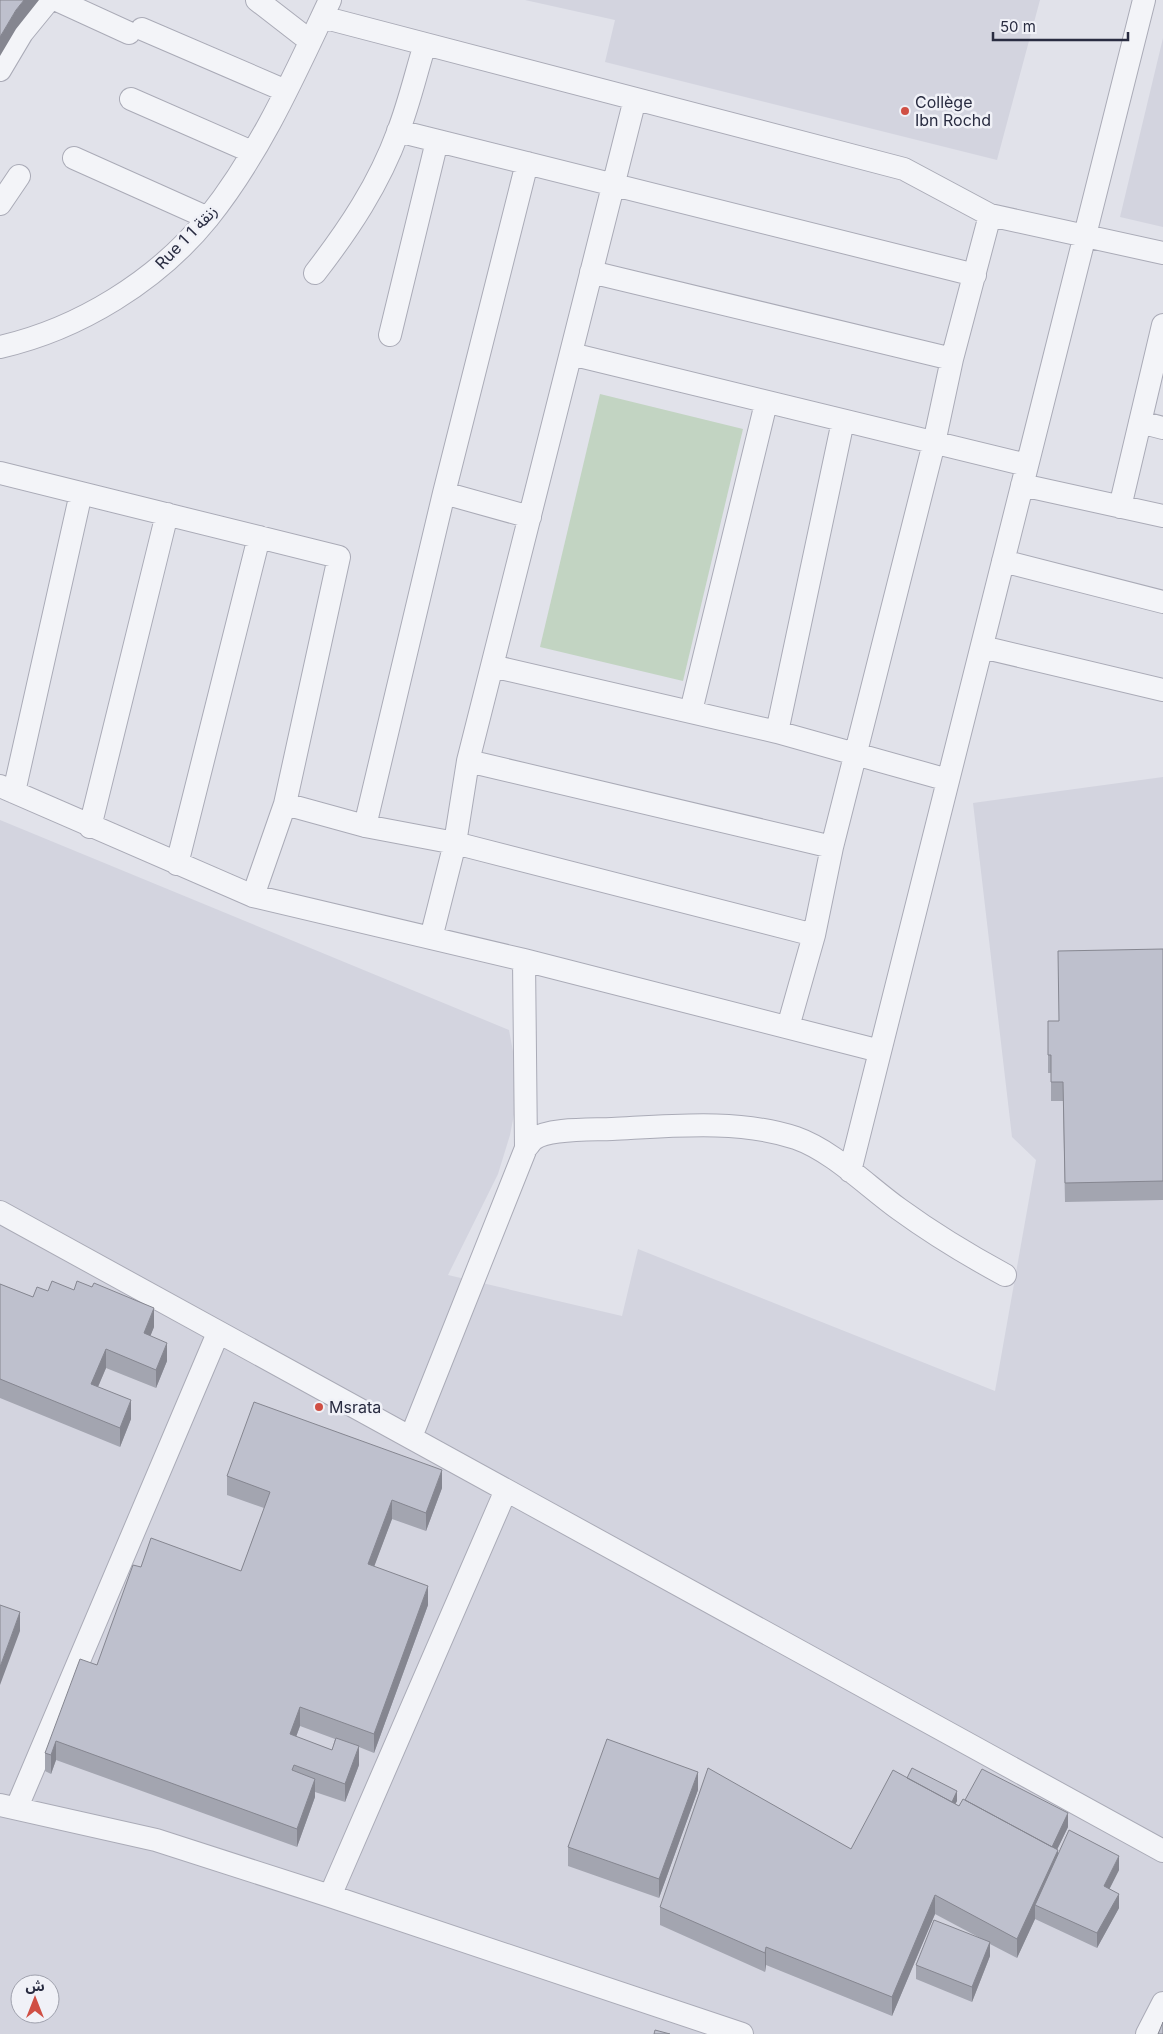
<svg xmlns="http://www.w3.org/2000/svg" width="1163" height="2034" viewBox="0 0 1163 2034" font-family="Inter,'Noto Sans Arabic',sans-serif">
	<style>
		.built { fill: #d3d4df; fill-rule: evenodd }
		.green { fill: #c2d4c2 }
		.lines { fill: none; stroke-linecap: round; stroke-linejoin: round }
		.minor-casing { stroke: #aaabb7; stroke-width: 24 }
		.minor { stroke: #f3f4f8; stroke-width: 22 }
		.wall { fill: #a3a5b0; fill-rule: evenodd }
		.shaded-wall { fill: #858690 }
		.building { fill: #bec0cd; stroke: #858690 }
		.poi-dot { fill: #d04f44; stroke: #f0f1f7; stroke-width: 2 }
		.labels { text-anchor: middle; stroke-width: 5; stroke-linejoin: round; paint-order: stroke }
		.poi-label { font-size: 16px; fill: #292c41; stroke: #f0f1f7; text-anchor: start }
		.street-label { font-size: 16px; fill: #292c41; stroke: #f0f1f7 }
	</style>
	<rect width="100%" height="100%" fill="#e1e2ea"/>
	<path class="built" d="M525,0H1040L997,160L605,62L615,20Z
		M1163,38V227L1120,217Z
		M1163,777V2034H0V820L509,1030L517,1073L518,1094L510,1135L498,1174L448,1275L622,1316L638,1249L995,1391L1036,1160L1012,1137L973,803ZM20,1984H50V2014H20Z"/>
	<path class="green" d="M600,394L743,429L683,681L540,647Z"/>
	<g class="lines">
		<g class="minor-casing">
			<path id="minor" d="M57,0L129,33
				M257,0L310,41
				M322,17L904,169L990,215L1163,253
				M142,29L286,91
				M0,70L22,33L49,0
				M131,99L252,152
				M398,131L975,275
				M74,158L208,218
				M0,204L19,176
				M591,272L952,359
				M315,273C349,229 379,184 398,132C409,104 416,73 425,44
				M390,335L437,141
				M0,347C79,329 157,281 208,218C260,153 295,74 330,0
				M571,354L1027,465
				M1140,422L1163,428
				M0,473L339,557L285,804L253,896
				M1022,485L1163,516
				M444,493L530,517
				M1120,507L1163,325
				M1003,561L1163,602
				M982,647L1163,690
				M492,666L777,732L948,780
				M691,711L766,403
				M777,732L843,421
				M468,761L832,847
				M0,786L253,896L524,960L880,1051
				M14,792L81,493
				M285,804L365,826L455,843L814,935
				M365,826L444,493L527,163
				M90,827L167,514
				M177,864L259,537
				M431,938L455,843L468,761L635,99
				M524,960L526,1148
				M788,1027L814,935L832,847L934,443L952,359L990,215
				M850,1171L1144,0
				M0,1212L1163,1851
				M411,1437L526,1148C528,1146 531,1141 534,1139C549,1128 592,1130 612,1129C671,1126 739,1119 796,1138C833,1151 867,1186 899,1209C932,1233 968,1255 1005,1275
				M0,1805L156,1840L330,1896L742,2034
				M17,1807L218,1333
				M330,1896L506,1490
				M1147,2034L1163,2003"/>
		</g>
		<use href="#minor" class="minor"/>
	</g>
	<path class="wall" d="M1163,949V1200L1065,1202L1063,1101H1051V1073H1048V1021H1059Z
		M0,1284L33,1297L154,1327L150,1336L167,1361L156,1388L106,1368L98,1387L131,1419L120,1447L0,1398Z
		M227,1476L442,1488L426,1531L392,1519L374,1566L428,1605L374,1753L359,1747V1765L345,1802L315,1792V1797L297,1847L56,1760L51,1774L45,1771V1753L97,1665L141,1567L241,1571L264,1508L227,1495ZM300,1726L335,1739L332,1750L296,1737Z
		M698,1790L659,1898L568,1866V1847Z
		M965,1800L1068,1827L1057,1850L1058,1855L1119,1870L1109,1889L1119,1908L1097,1948L1035,1919L1017,1958L990,1944V1956L972,2002L916,1979V1965L980,1938L935,1914L892,2016L766,1965L765,1972L660,1925V1907L851,1849L957,1801L955,1804L959,1806Z"/>
	<path class="shaded-wall" d="M24,0H39L16,29L0,56V37L16,10Z
		M154,1308V1327L144,1352V1333Z
		M167,1343V1361L156,1388V1370Z
		M106,1349V1368L91,1403V1384Z
		M131,1400V1419L120,1447V1428Z
		M442,1470V1488L426,1531V1513Z
		M392,1500V1519L368,1583V1564Z
		M428,1586V1605L374,1753V1734Z
		M20,1612V1631L0,1685V1667Z
		M300,1707V1726L290,1753V1734Z
		M56,1741V1760L51,1774V1755Z
		M359,1746V1765L345,1802V1784Z
		M698,1772V1790L659,1898V1879Z
		M315,1779V1797L297,1847V1829Z
		M957,1791V1801L948,1818V1809Z
		M1068,1813V1827L1050,1864V1850Z
		M1058,1850V1869L1035,1905V1919L1017,1958V1939Z
		M1119,1856V1870L1104,1900V1886Z
		M1119,1894V1908L1097,1948V1933Z
		M935,1895V1914L892,2016V1997Z
		M990,1942V1956L972,2002V1987Z
		M766,1947V1965L765,1972V1953Z"/>
	<path class="building" d="M0,0H24L16,10L0,37Z
		M1163,949V1181L1065,1183L1063,1082H1051V1055H1048V1021H1059L1058,951Z
		M52,1281L74,1290L77,1281L92,1287L94,1283L154,1308L144,1333L167,1343L156,1370L106,1349L91,1384L131,1400L120,1428L0,1379V1284L33,1297L37,1287L48,1291Z
		M254,1402L442,1470L426,1513L392,1500L368,1564L428,1586L374,1734L300,1707L290,1734L332,1750L336,1738L359,1746L345,1784L294,1765L292,1770L315,1779L297,1829L56,1741L51,1755L45,1753L80,1659L97,1665L133,1565L141,1567L151,1538L241,1571L270,1492L227,1476Z
		M0,1605L20,1612L0,1667Z
		M607,1739L698,1772L659,1879L568,1847Z
		M708,1768L851,1849L893,1770L959,1806L963,1799L1058,1850L1017,1939L935,1895L892,1997L766,1947L765,1953L660,1907Z
		M912,1768L957,1791L952,1802L907,1778Z
		M982,1769L1068,1813L1052,1847L965,1800Z
		M1069,1830L1119,1856L1104,1886L1119,1894L1097,1933L1035,1905Z
		M934,1920L990,1942L972,1987L916,1965Z
		M1163,2022V2034H1158Z
		M655,2030L670,2034H654Z"/>
	<g class="poi-dot">
		<circle cx="905" cy="111" r="5"/>
		<circle cx="319" cy="1407" r="5"/>
	</g>
	<g class="labels">
		<g class="poi-label">
			<text x="915" y="108">Collège<tspan x="915" dy="18">Ibn Rochd</tspan></text>
			<text x="329" y="1413">Msrata</text>
		</g>
		<g class="street-label">
			<text transform="translate(186 237) rotate(-46)" y="6">Rue 1 زنقة 1</text>
		</g>
	</g>
	<g transform="translate(35 1999)"><circle r="24" fill="#f0f1f7" stroke="#a0a2ae"/>
	<path d="M0-4L9 19L0 12L-9 19Z" fill="#d04f44"/>
	<text y="-8" font-size="14" font-weight="bold" text-anchor="middle" fill="#292c41">ش</text>
	</g>
	<path d="M993 32v8h135v-8" fill="none" stroke="#292c41" stroke-width="2.5"/>
	<text x="1000" y="32" font-size="15" fill="#292c41" stroke="#f0f1f7" stroke-width="4" paint-order="stroke">50 m</text>
</svg>
